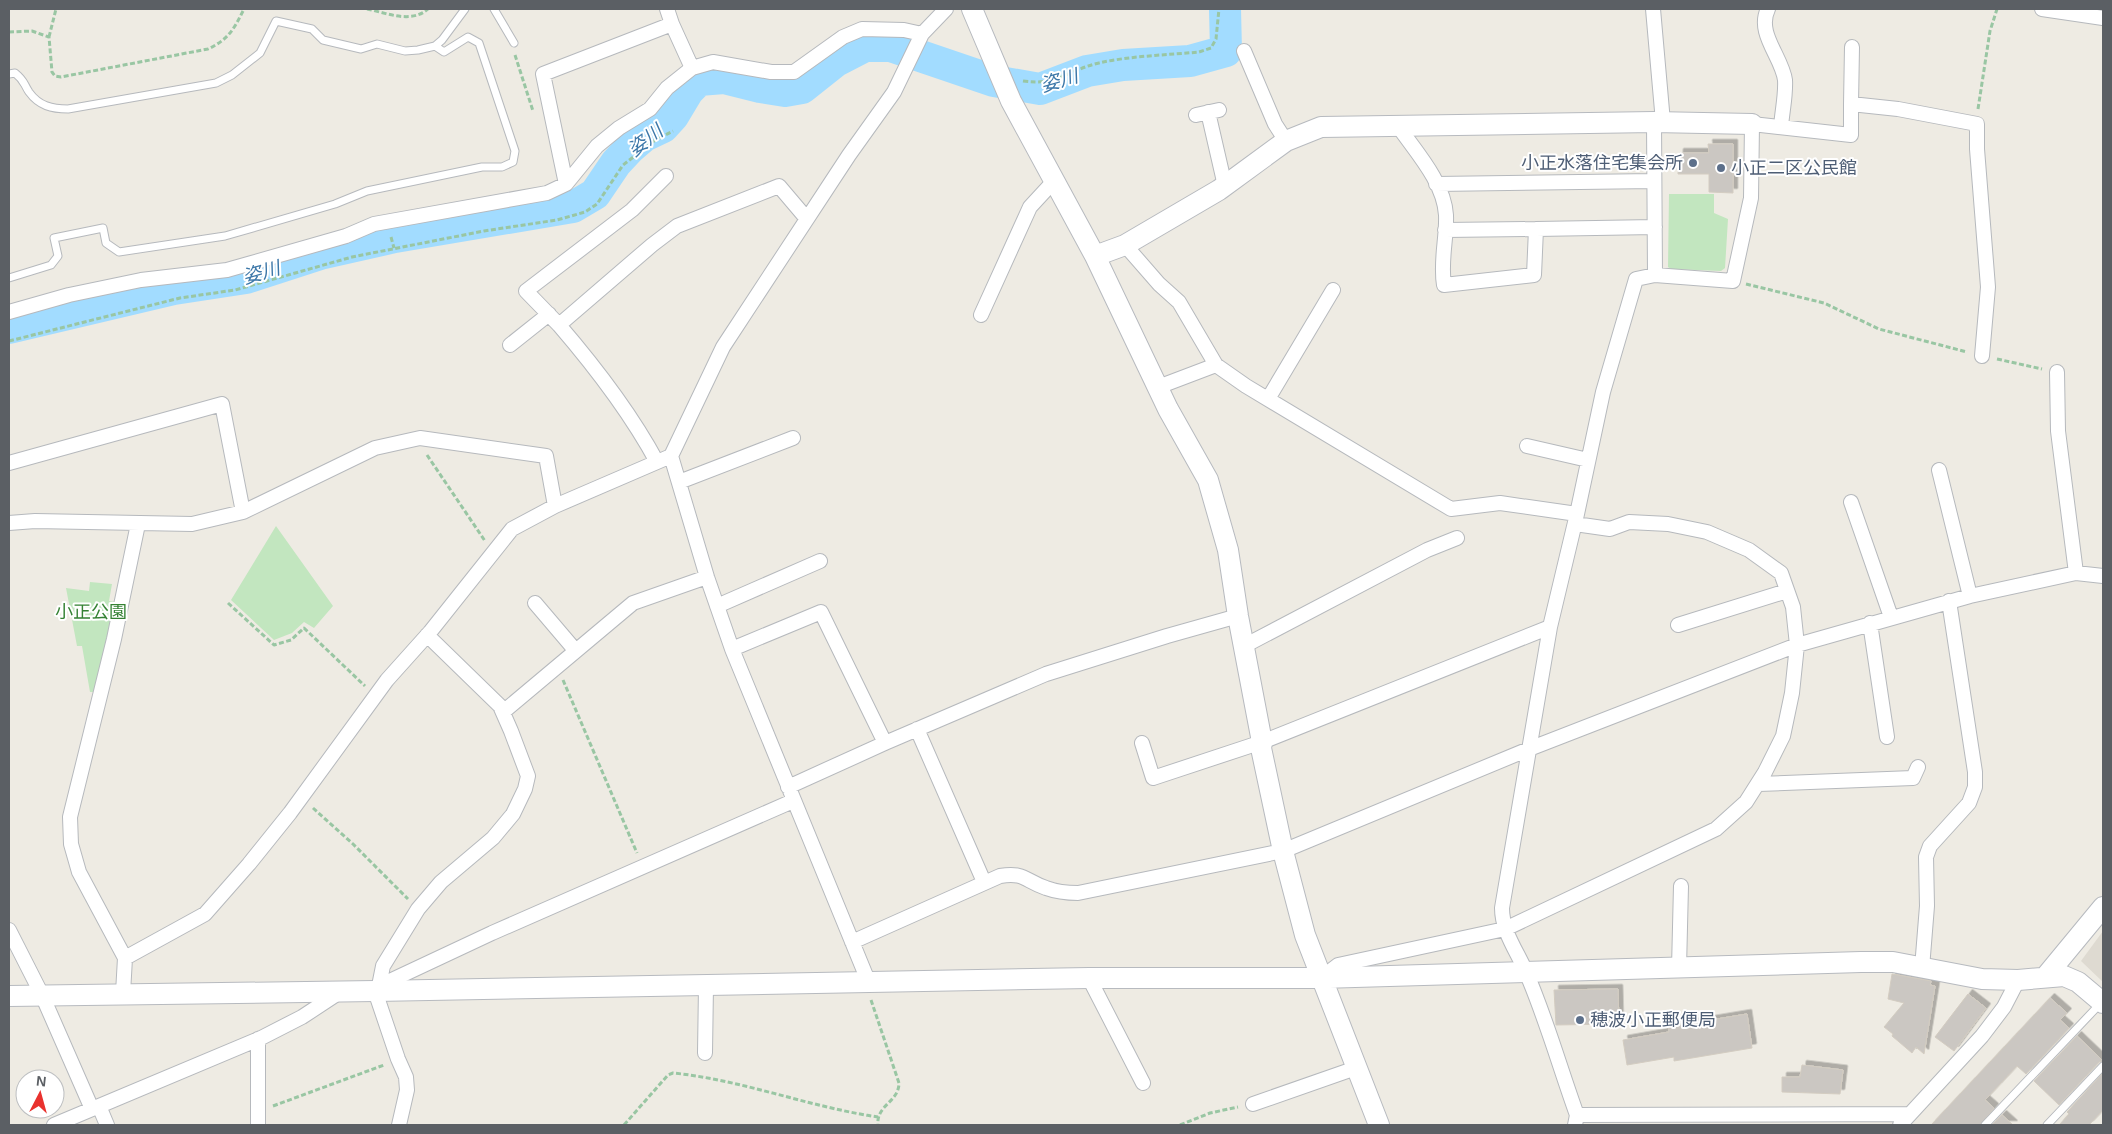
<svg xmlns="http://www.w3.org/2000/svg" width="2112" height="1134" viewBox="0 0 2112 1134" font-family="Helvetica,'Noto Sans JP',sans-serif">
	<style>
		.education { fill: #dedad1 }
		.green { fill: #c2e6bf }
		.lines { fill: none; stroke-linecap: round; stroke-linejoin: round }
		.river { stroke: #a2dcff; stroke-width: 32 }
		.building { fill: #cbc7c2; stroke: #d3ccc1; filter: url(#shadow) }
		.lane-casing { stroke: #b6b9bd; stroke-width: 9 }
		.street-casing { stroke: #b6b9bd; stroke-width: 16 }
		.secondary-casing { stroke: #b7babf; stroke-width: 22 }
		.path { stroke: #99c6a3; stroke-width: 3; stroke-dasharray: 5 2.5; stroke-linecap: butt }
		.lane { stroke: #fff; stroke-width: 7 }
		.street { stroke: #fff; stroke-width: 14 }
		.secondary { stroke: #fff; stroke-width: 20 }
		.service-dot { fill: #5c6f8a; stroke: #fff; stroke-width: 2 }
		.labels { text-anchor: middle; stroke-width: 4; stroke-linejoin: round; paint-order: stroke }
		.service-label { font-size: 18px; fill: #4e5e75; stroke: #fff; text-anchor: start }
		.park-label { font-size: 18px; fill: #358234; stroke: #fff }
		.water-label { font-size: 19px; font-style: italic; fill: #3c77a8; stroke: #fff }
	</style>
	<defs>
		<filter id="shadow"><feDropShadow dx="4.5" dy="-4.5" stdDeviation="0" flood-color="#0004"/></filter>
	</defs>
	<rect width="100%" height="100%" fill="#eeebe3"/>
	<path class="education" d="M2103,931V982L2081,961Z"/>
	<path class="green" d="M1669,194H1714V213L1728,219L1725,268L1721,271L1671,269L1668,267Z
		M276,526L333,606L314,628L304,622L292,633L274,640L231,600Z
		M90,582L112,584L109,601L115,602L94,692H90L82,646H77L66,588L89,591Z"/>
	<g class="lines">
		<path class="river" d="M9,328L174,289L246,278L320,254L395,237L573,207L595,194L616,163L630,148L644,136L663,127L673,116L688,91L699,80L724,78L760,87L785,91L802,88L836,61L865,46H891L994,81L1040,89L1087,71L1123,65L1190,61L1226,51L1225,9"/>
	</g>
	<path class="building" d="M1708,144H1733V193L1709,192V174H1678L1679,153H1709Z
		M1892,974L1931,981L1930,985L1935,986L1924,1054L1916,1047L1912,1053L1892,1036L1893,1034L1884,1027L1904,1003L1888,999Z
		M1618,989L1619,1024L1556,1025L1554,990Z
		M1968,994L1986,1008L1954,1051L1935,1037Z
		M2050,998L2067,1013L2060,1020L2069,1028L2026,1074L2017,1066L1985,1100L1994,1108L1980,1125H1931Z
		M1747,1014L1752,1048L1674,1061V1057L1627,1065L1623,1040L1669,1032V1027Z
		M2077,1036L2103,1061L2099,1062L2059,1105L2034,1081Z
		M1802,1065L1843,1070L1840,1094L1782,1092V1077H1800Z
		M2103,1073V1110L2089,1125H2059L2069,1114L2067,1112Z
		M2002,1115L2013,1125H1992Z"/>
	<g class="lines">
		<g class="lane-casing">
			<path id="lane" d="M494,9L514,43
				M9,74L15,73C25,81 23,83 29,92C39,106 52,109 68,109L216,83L232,75L260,53L276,21L312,29L323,40L361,49L377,44L405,51L418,50L435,46L442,40L465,9
				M9,278L51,265L58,256L54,238L103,228L106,243L119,252L225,236L335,204L367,191L482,167H502L513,162L515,151L479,43L468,37L444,52L435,46
				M1985,1125L2100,1004
				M2047,1125L2103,1066"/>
		</g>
		<g class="street-casing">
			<path id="street" d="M1653,9L1663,122
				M1768,9C1756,33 1782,57 1785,80C1786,95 1782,112 1781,127
				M2042,9L2103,18
				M672,24L692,68
				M1244,51L1275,124L1286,141
				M1851,104L1852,47
				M1208,112L1225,186
				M1196,115L1219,110
				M1654,122L1655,275
				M1398,126C1416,152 1444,182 1446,215C1447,238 1440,261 1444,285L1534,275L1536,229L1655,227
				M566,184L543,74L672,24L667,9
				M1436,184L1654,181
				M1445,230L1536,229
				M1125,245L1159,284L1179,302L1216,365L1246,386L1451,509L1500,503L1577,514
				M9,312L69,295L141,280L227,270L346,236L374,224L547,193L566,184L597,146L619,128L650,109L667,88L692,68L713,62L771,72H794L843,37L862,29L904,30L922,34
				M981,315L1030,207L1054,181
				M559,325L526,291L632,210L666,176
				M510,345L549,314
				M2057,372L2058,431L2076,573
				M1158,387L1216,365
				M1268,399L1333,290
				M1527,446L1588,460
				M671,456L707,577L732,649L869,983
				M657,462C630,412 596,368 559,325L652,245L677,226L779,186L807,219
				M9,463L222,404L243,512
				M1939,470L1970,596
				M679,482L793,438
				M1851,502L1891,617
				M9,523L35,521L192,524L243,512L375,448L420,438L546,456L555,506
				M535,603L575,650
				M717,606L820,561
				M1870,623L1887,737
				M1678,625L1787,591
				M1244,646L1427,550L1457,538
				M732,649L821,612L885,743
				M503,712L633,603L707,577
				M917,729L984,882
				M1142,743L1153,778L1262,742L1550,627
				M1758,784L1913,778L1918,767
				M788,787L885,743L1046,674L1167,636L1238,616
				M9,930L42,995L92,1109
				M852,942L1000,876C1025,872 1025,881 1046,888C1057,892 1067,893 1078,893L1283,851L1529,749L1797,645L1970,596L2076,573L2103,576
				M125,958L205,914L249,864L290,813L387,680L430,632L512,529L555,506L671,456L723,347L849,155L894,92L922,34L946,9
				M1679,968L1681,886
				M1922,968L1927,906L1926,857L1930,846L1969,803L1975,787V772L1949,601
				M1089,978L1143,1083
				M1321,978L1338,965L1505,929L1716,829L1746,802L1765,772L1783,736L1792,693L1797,645L1793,607L1781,573L1749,550L1707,532L1668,524L1629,522L1610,529L1575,524
				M379,986L383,966L418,909L441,882L493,838L513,814L525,789L528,776L511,731L500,706L427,635
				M123,993L125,958L79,872L71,844L70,817L114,639L138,524
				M258,1039V1125
				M705,1053L706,986
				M1253,1104L1356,1068
				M99,1106L107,1125
				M1577,1115L1910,1114
				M54,1125L261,1038L302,1017L340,992
				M399,1125L407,1090L406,1077L398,1059L375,991L379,986L492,933L793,801
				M1575,1125L1577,1115C1560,1068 1546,1018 1526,972C1517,951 1502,932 1502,908L1550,627L1577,514L1603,392L1636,279L1655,275L1733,281L1751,198L1752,124L1851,135V104L1898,109L1977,124V149L1988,287L1982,356
				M1900,1125L1982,1036L2004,1007L2018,980"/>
		</g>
		<g class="secondary-casing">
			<path id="secondary" d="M972,9L1011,101L1095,256L1168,409L1208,480L1228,550L1238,616L1262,742L1261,748L1283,851L1305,935L1379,1125
				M1095,256L1125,245L1219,190L1286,141L1321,127L1654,122L1752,124
				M2046,976L2103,907
				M9,996L375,991L1089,978H1321L1861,962H1893L1982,979L2018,980L2064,976L2078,982L2103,1003"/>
		</g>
		<path class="path" d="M367,9C387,13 411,24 428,9
			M9,32L32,31L49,37L52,72L55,76L61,77L208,49C229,39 234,29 244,9
			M49,37L56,9
			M515,55L533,111
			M1023,81C1058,86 1068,70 1099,63C1129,56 1167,55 1199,52L1211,48L1216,39L1219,9
			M1978,109L1990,31L1997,9
			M391,237L394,248
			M1746,284L1824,303L1879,329L1967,352
			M9,341L180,298L235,290L352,257L484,231L557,220L585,212L597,204L623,165L654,141L673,131
			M1997,359L2042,369
			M427,455L485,541
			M228,603L274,645L291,640L304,628L365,686
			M563,680L637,853
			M313,808L353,844L408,899
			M871,1000L899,1083C899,1102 876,1105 878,1125
			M273,1106L384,1065
			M624,1125L668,1075L673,1073C743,1080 809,1107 878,1117
			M1180,1125L1210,1113L1238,1107"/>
		<use href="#lane" class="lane"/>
		<use href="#street" class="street"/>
		<use href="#secondary" class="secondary"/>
	</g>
	<g class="service-dot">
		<circle cx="1693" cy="163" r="5"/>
		<circle cx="1721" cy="168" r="5"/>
		<circle cx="1580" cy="1020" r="5"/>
	</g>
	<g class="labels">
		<g class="service-label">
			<text x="1683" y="169" text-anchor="end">小正水落住宅集会所</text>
			<text x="1731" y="174">小正二区公民館</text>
			<text x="1590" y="1026">穂波小正郵便局</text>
		</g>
		<g class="park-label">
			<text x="91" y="618">小正公園</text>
		</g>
		<g class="water-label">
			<text transform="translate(1059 80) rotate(-16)" y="7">姿川</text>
			<text transform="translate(645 140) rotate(-38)" y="7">姿川</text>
			<text transform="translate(261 272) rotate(-16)" y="7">姿川</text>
		</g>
	</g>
	<rect width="2112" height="1134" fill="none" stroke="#5b5f64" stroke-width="20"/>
	<g transform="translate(40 1094) rotate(6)"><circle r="24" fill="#ffffff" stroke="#bdbfc1"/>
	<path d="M0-4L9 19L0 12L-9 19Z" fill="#e9322e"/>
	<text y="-8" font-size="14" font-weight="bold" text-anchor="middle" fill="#5b5f64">N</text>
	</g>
</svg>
